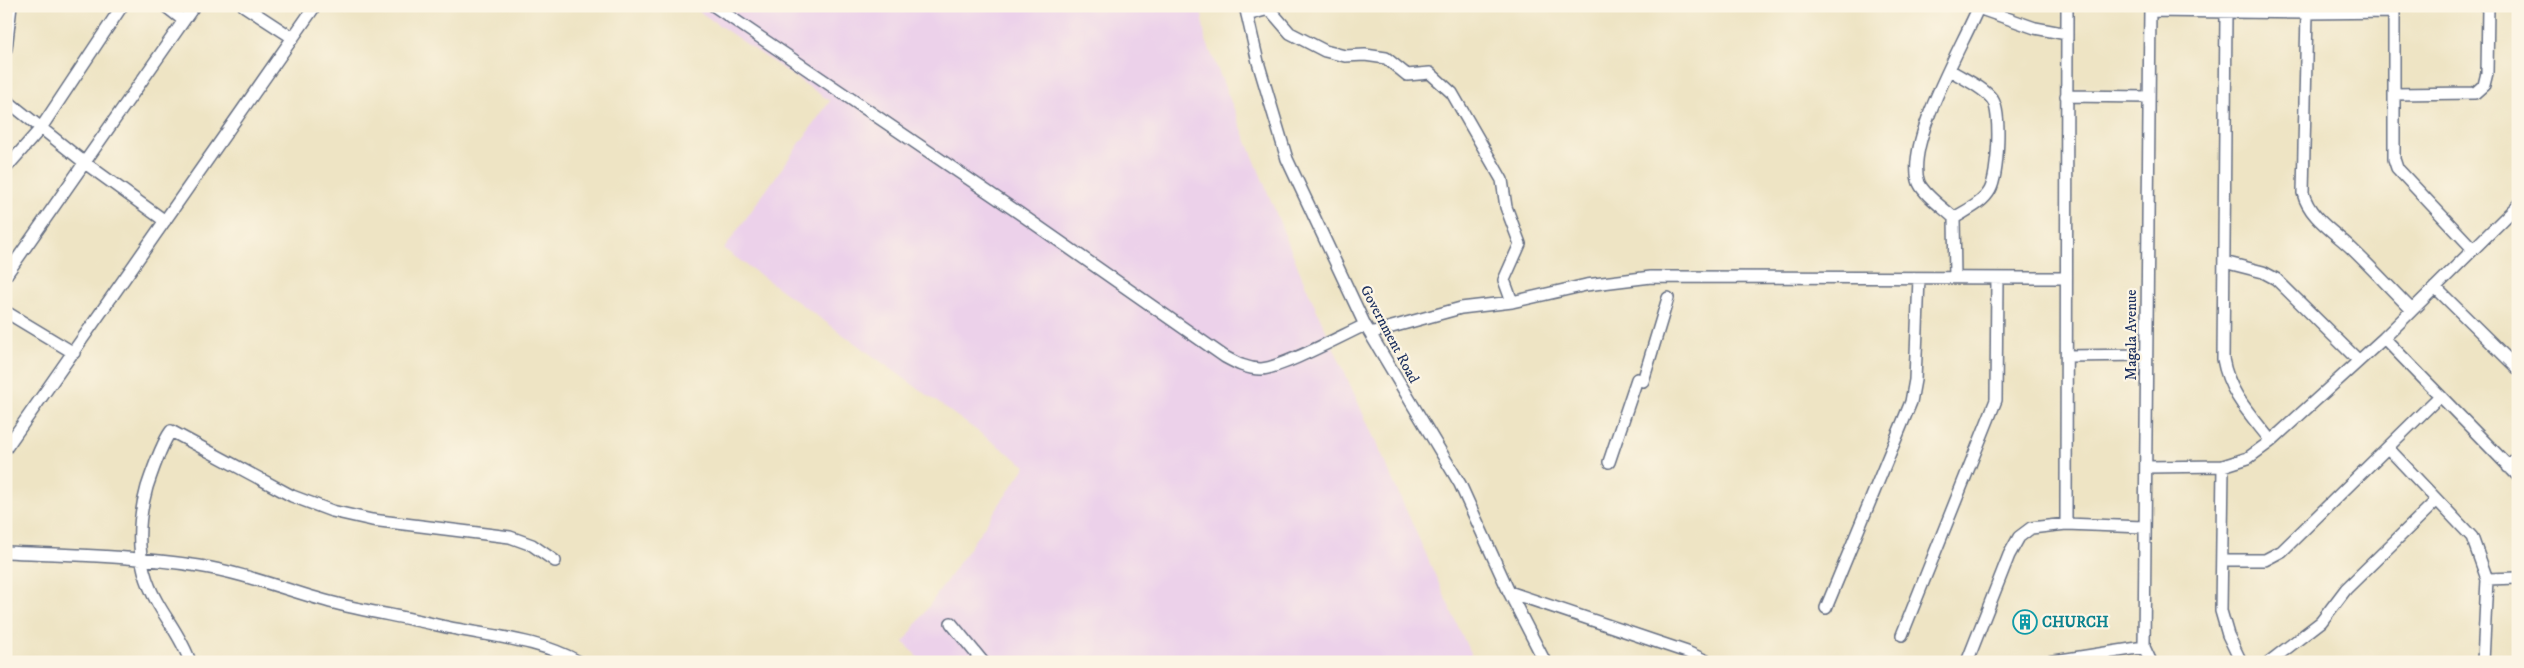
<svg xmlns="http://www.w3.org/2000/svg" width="2524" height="668" viewBox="0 0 2524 668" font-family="'IM FELL DW Pica',serif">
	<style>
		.built { fill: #ecd1ea }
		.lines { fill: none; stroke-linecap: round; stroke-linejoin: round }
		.minor-casing { stroke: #656e82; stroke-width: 14 }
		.minor { stroke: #fff; stroke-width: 11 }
		.labels { text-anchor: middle; stroke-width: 4.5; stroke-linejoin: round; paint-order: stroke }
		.street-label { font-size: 15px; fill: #1b2f5e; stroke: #fcf5e5 }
		.culture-label { font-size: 15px; font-weight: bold; fill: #0d838f; stroke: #fcf5e5; text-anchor: start }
	</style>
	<rect width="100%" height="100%" fill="#fcf5e5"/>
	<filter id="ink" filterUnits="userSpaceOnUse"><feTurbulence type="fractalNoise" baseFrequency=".02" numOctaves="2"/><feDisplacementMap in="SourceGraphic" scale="10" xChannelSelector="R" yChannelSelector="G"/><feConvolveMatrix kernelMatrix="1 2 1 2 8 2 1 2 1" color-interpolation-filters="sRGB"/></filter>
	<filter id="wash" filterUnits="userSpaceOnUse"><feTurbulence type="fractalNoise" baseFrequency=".0096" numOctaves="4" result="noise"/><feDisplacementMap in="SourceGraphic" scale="20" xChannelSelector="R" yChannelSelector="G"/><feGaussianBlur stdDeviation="1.12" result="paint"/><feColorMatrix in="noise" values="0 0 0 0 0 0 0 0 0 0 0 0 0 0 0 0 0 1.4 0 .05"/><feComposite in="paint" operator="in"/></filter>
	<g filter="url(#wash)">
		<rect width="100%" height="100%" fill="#eee4c4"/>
		<path class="built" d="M691,6H1201L1205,38L1302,277L1474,662H922L904,642L1026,466L724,249L830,101Z"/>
	</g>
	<g filter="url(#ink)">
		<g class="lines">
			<g class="minor-casing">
				<path id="minor" d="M165,6L183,20
					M244,6L293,38
					M714,6L1019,213L1225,357C1236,363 1247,369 1261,369C1282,368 1343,335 1365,325
					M1245,6L1258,62L1287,159L1365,325L1460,484L1509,592L1545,662
					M2150,6C2148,220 2145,434 2144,647L2151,662
					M2394,6V159L2397,168L2473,249
					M1978,8L2035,28L2067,34
					M2150,11L2307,13
					M2394,12L2307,13L2303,193C2309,217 2333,231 2351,248C2371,267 2391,289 2411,309
					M2226,13L2223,359C2229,393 2250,414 2271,441
					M1247,15L1265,10L1271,11L1290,33L1325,51L1345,56L1365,55L1386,58L1407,75L1430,73L1452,93L1502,180L1506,207L1520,244L1504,280L1512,302
					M6,49L11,6
					M1950,70C1963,79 1982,86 1992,99C2002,111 1998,175 1990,190C1983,203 1967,210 1954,218
					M2394,94L2475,93L2484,85L2487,73L2488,6
					M2066,96L2148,97
					M6,100L85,163L165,221
					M6,168L41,128L122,6
					M2224,262L2263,272L2276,279L2358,360
					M6,275L194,6
					M1955,277L1954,218C1944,208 1925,196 1919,183C1904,144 1963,45 1979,6
					M2435,287L2518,369
					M6,312L74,353
					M1370,333L1461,308L1512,302L1586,285L1651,277L2065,278
					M2384,338L2518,476
					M2067,356L2145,355
					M1643,381L1668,298
					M6,448L315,6
					M2388,448L2437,500
					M1609,462L1637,379
					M2223,466L2221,611L2228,635L2241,662
					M2147,467L2223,466L2248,458L2271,441L2384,338L2518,205
					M2508,467L2518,456
					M2066,524L2067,6
					M6,552C70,555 135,556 199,566C244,573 286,590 330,602C364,611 399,616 433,624C481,636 536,637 579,662
					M2222,560H2265L2282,551L2440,396
					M2487,579L2518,578
					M1509,592L1687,652L1709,662
					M1826,608L1911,402L1915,380L1919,278
					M951,623L983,662
					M1902,635L1996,400L1997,278
					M190,662C183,640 168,622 157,602C136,566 136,526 147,487C152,472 162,443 171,431L292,496L332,511L372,520L510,537L532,545L555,561
					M1967,662L2009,555L2019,537L2031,528L2066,524L2143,527
					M2048,662L2144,647
					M2269,662L2321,622L2346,589L2437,500L2472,537L2487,579L2483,662"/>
			</g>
			<use href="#minor" class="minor"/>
		</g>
	</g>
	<defs>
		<g id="building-ring" transform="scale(1.25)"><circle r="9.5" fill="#fcf5e5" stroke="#0f9aa8" stroke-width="1.5"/><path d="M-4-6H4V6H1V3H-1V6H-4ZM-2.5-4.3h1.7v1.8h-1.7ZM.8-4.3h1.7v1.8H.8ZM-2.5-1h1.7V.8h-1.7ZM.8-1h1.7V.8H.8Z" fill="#0f9aa8"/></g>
	</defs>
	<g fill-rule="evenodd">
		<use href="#building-ring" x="2025" y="622"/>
	</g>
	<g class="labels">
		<g class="street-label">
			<text transform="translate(1390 334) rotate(62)" y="5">Government Road</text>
			<text transform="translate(2131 335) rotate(-90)" y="5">Magala Avenue</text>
		</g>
		<g class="culture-label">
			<text x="2042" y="627">CHURCH</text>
		</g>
	</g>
	<rect width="2524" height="668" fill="none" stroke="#fcf5e5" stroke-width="25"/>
</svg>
